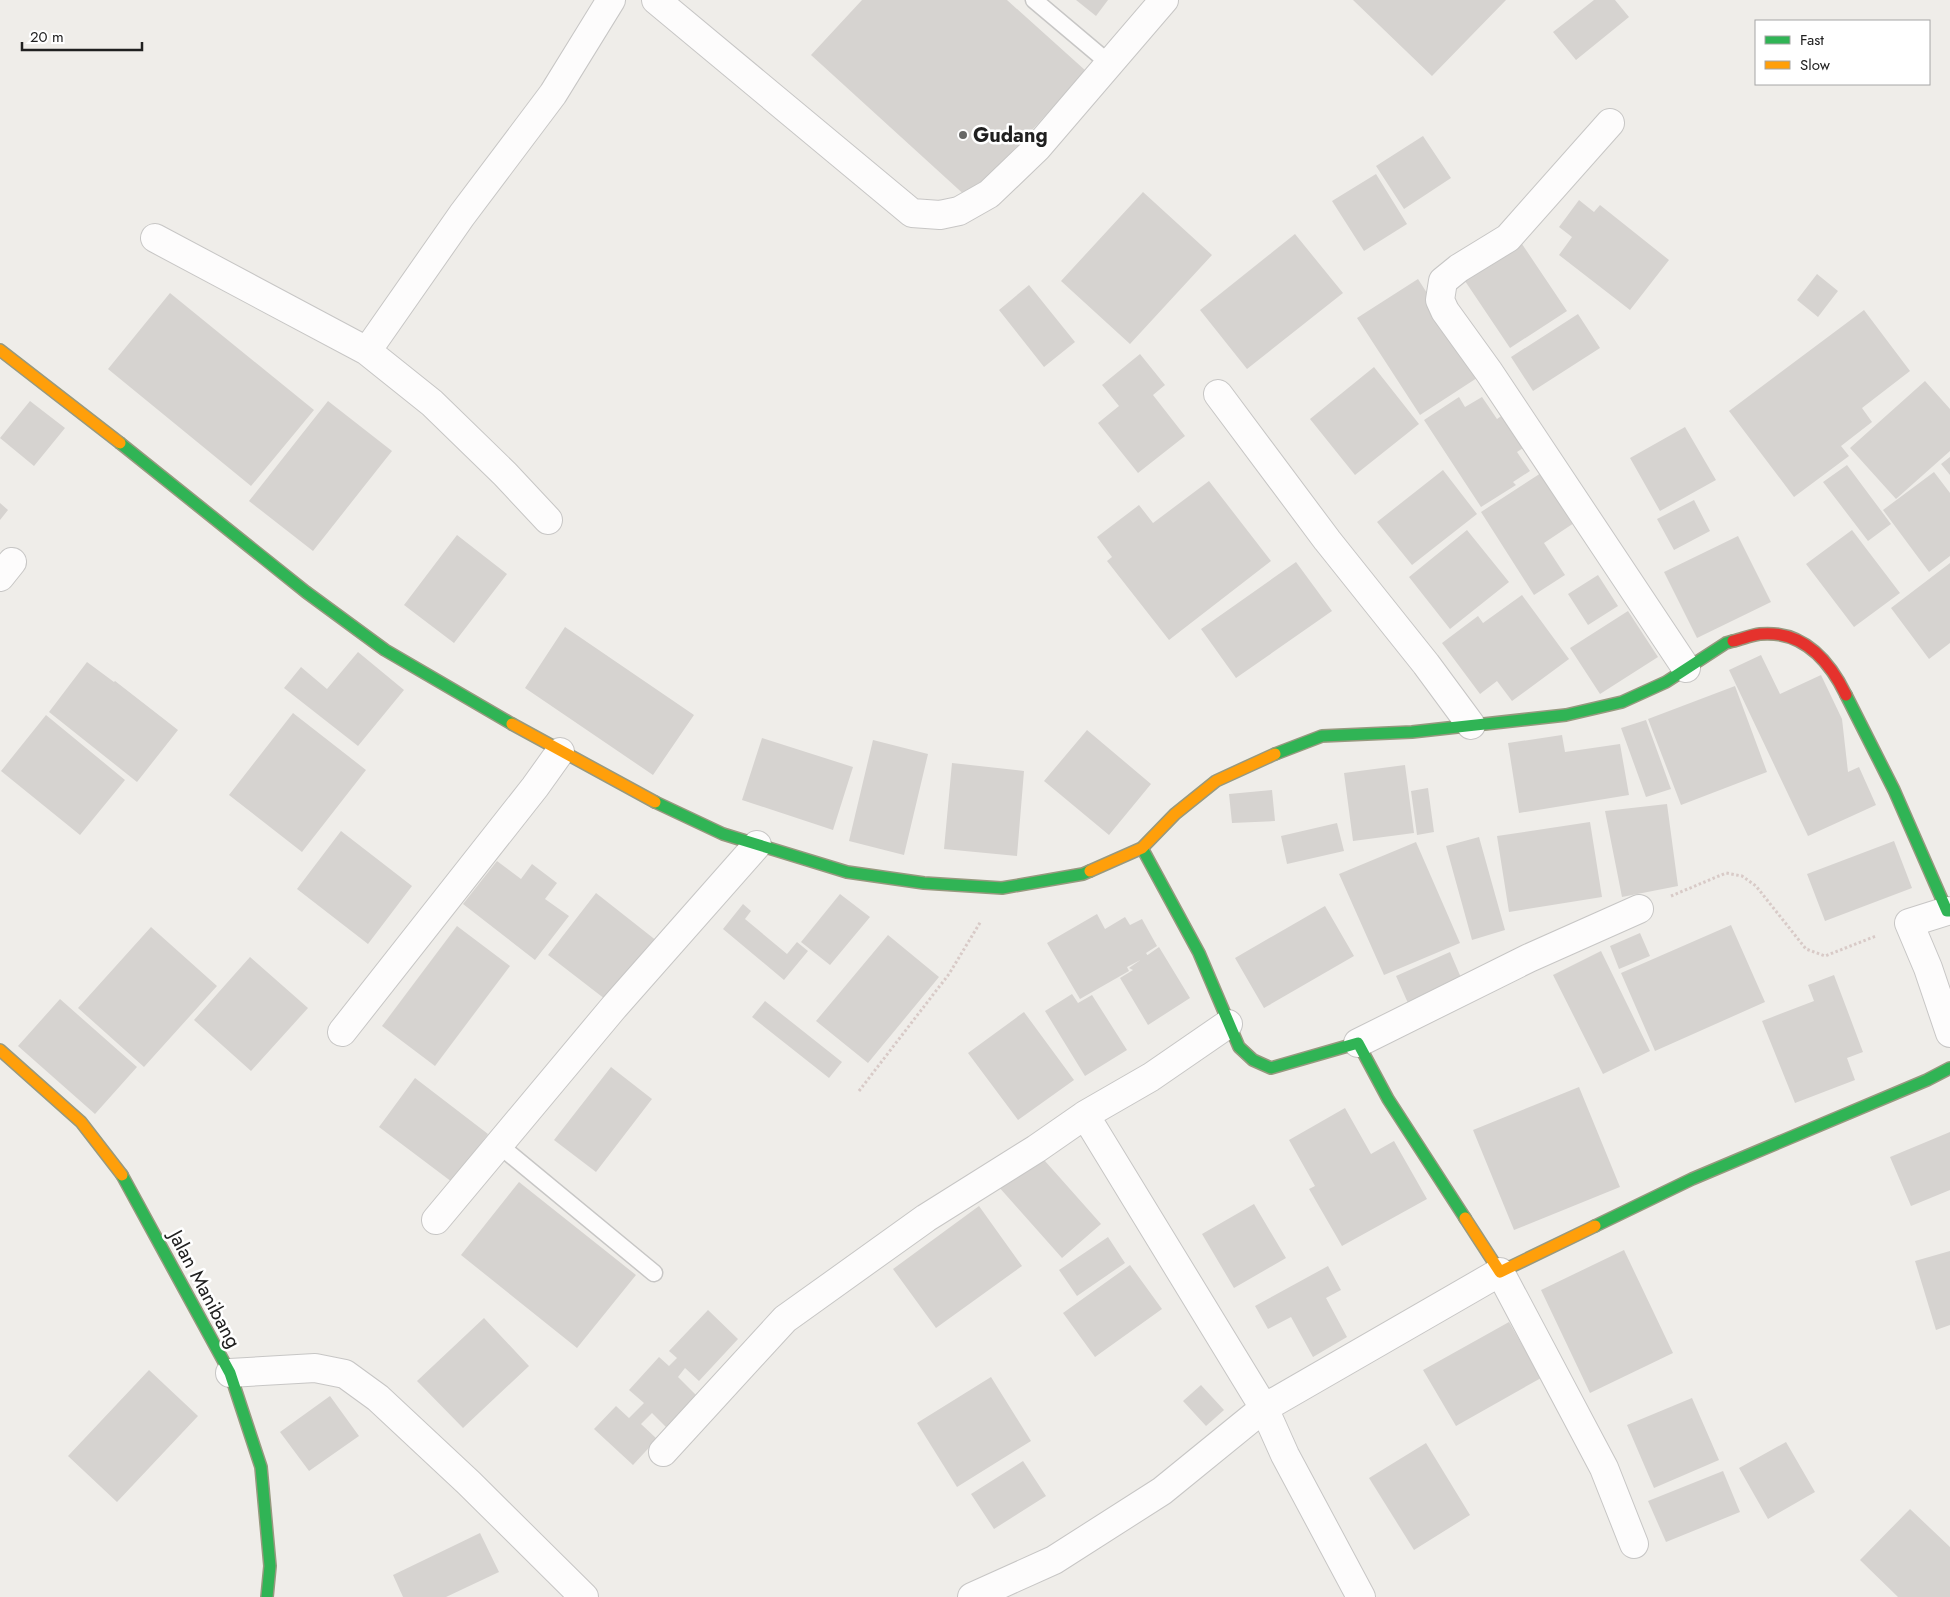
<svg xmlns="http://www.w3.org/2000/svg" width="1950" height="1597" viewBox="0 0 1950 1597" font-family="Jost,sans-serif">
	<style>
		.building { fill: #d6d3d0 }
		.lines { fill: none; stroke-linecap: round; stroke-linejoin: round }
		.lane-casing { stroke: #c7c6c5; stroke-width: 19 }
		.street-casing { stroke: #c7c6c5; stroke-width: 30 }
		.fast-casing { stroke: #97997f; stroke-width: 14 }
		.slow-casing { stroke: #97997f; stroke-width: 14 }
		.jam-casing { stroke: #97997f; stroke-width: 14 }
		.path { stroke: #d8cac7; stroke-width: 3; stroke-dasharray: 2.5 2.5; stroke-linecap: butt }
		.lane { stroke: #fdfcfc; stroke-width: 16 }
		.street { stroke: #fdfcfc; stroke-width: 28 }
		.fast { stroke: #30b455; stroke-width: 11 }
		.slow { stroke: #ff9f0a; stroke-width: 11 }
		.jam { stroke: #e5322d; stroke-width: 11 }
		.poi-dot { fill: #686866; stroke: #fff; stroke-width: 2 }
		.labels { text-anchor: middle; stroke-width: 5; stroke-linejoin: round; paint-order: stroke }
		.poi-label { font-size: 20px; font-weight: bold; fill: #202020; stroke: #fff; text-anchor: start }
		.street-label { font-size: 20px; fill: #202020; stroke: #fff }
	</style>
	<rect width="100%" height="100%" fill="#efede9"/>
	<path class="building" d="M862,0H1007L1086,71L969,199L811,55Z
		M1076,0H1108L1096,16Z
		M1353,0H1506L1432,76Z
		M1594,0H1615L1629,17L1576,60L1553,32Z
		M1423,136L1451,178L1404,209L1376,166Z
		M1376,174L1407,224L1364,251L1332,201Z
		M1143,192L1212,255L1130,344L1061,281Z
		M1579,200L1594,212L1600,205L1669,260L1630,310L1559,255L1572,237L1559,227Z
		M1295,234L1343,293L1247,369L1200,310Z
		M1522,244L1567,311L1510,348L1465,281Z
		M1817,274L1838,291L1818,317L1797,300Z
		M1418,279L1480,376L1420,415L1357,318Z
		M1029,285L1075,342L1044,367L999,310Z
		M170,293L314,410L251,486L108,369Z
		M1864,310L1910,371L1862,408L1872,422L1841,446L1849,456L1794,497L1729,411Z
		M1578,314L1600,348L1533,391L1511,357Z
		M1140,354L1165,385L1153,395L1185,436L1138,473L1098,423L1119,406L1102,385Z
		M1374,367L1419,424L1355,475L1310,419Z
		M1925,381L1950,409V451L1896,499L1850,448Z
		M1459,397L1465,407L1482,397L1497,419L1510,410L1532,442L1517,452L1530,471L1513,482L1516,485L1481,507L1424,420Z
		M30,401L65,428L34,466L0,438Z
		M328,401L392,451L313,551L249,501Z
		M1685,427L1716,480L1660,511L1630,458Z
		M1950,457V475L1941,464Z
		M1847,465L1891,524L1868,541L1823,482Z
		M1443,470L1477,514L1412,565L1377,522Z
		M1934,472L1950,493V556L1929,572L1883,510Z
		M1541,473L1574,523L1544,543L1565,575L1534,595L1481,512Z
		M1209,481L1271,561L1169,640L1107,561L1112,557L1097,537L1139,505L1153,523Z
		M1694,500L1710,531L1674,550L1657,519Z
		M0,503L8,510L0,520Z
		M1467,530L1509,582L1450,629L1409,577Z
		M1852,530L1900,593L1854,627L1806,564Z
		M457,535L507,574L454,643L404,605Z
		M1738,536L1771,602L1697,638L1664,572Z
		M1296,562L1332,611L1236,678L1201,629Z
		M1950,563V643L1929,659L1891,608Z
		M1598,575L1618,606L1588,625L1568,594Z
		M1522,595L1569,659L1512,701L1497,681L1480,694L1442,643L1478,616L1483,623Z
		M1628,611L1658,657L1600,694L1570,648Z
		M565,627L694,715L653,775L525,688Z
		M358,652L404,690L358,746L284,688L301,667L327,689Z
		M1761,655L1780,694L1821,675L1842,719L1848,772L1859,767L1876,805L1808,836L1729,670Z
		M87,662L114,682L115,681L178,730L137,782L49,712Z
		M1735,686L1767,772L1681,805L1648,719Z
		M293,713L366,770L302,852L229,795Z
		M46,715L125,780L80,835L1,771Z
		M1646,720L1671,789L1646,797L1621,728Z
		M1087,730L1151,784L1109,835L1044,781Z
		M1562,735L1565,752L1620,744L1629,795L1519,813L1508,743Z
		M762,738L853,767L833,830L742,800Z
		M873,740L928,754L904,855L849,841Z
		M952,763L1024,771L1017,856L944,849Z
		M1405,765L1414,833L1353,841L1344,773Z
		M1428,788L1434,832L1417,835L1411,791Z
		M1272,790L1275,821L1232,823L1229,794Z
		M1667,804L1678,886L1622,897L1605,811Z
		M1590,822L1602,897L1509,912L1497,836Z
		M1337,823L1344,851L1287,864L1281,836Z
		M341,831L412,886L368,944L297,889Z
		M1479,837L1505,930L1472,940L1446,846Z
		M1894,841L1912,888L1825,921L1807,874Z
		M1416,842L1460,943L1384,975L1339,874Z
		M497,861L521,879L532,864L557,883L545,899L569,916L535,960L463,904Z
		M596,893L662,945L614,1006L548,955Z
		M840,894L870,917L830,965L801,942Z
		M743,904L751,911L745,919L787,954L797,942L808,951L784,980L723,929Z
		M1325,906L1354,956L1264,1008L1235,958Z
		M1097,914L1105,929L1125,917L1130,925L1142,919L1157,946L1146,953L1148,956L1127,967L1129,971L1080,999L1047,943Z
		M1731,925L1765,1002L1655,1051L1621,973Z
		M457,926L510,966L435,1066L382,1026Z
		M151,927L217,986L144,1067L78,1008Z
		M1640,933L1650,956L1619,969L1610,946Z
		M888,935L939,977L868,1063L816,1021Z
		M1159,947L1190,998L1148,1025L1120,978L1133,970L1129,968Z
		M1601,951L1650,1051L1603,1074L1553,975Z
		M1450,952L1465,987L1411,1010L1396,976Z
		M250,957L308,1008L251,1071L194,1020Z
		M1834,975L1863,1052L1847,1058L1855,1080L1795,1103L1762,1021L1814,1001L1808,985Z
		M1072,994L1078,1003L1092,995L1127,1050L1085,1076L1045,1011Z
		M60,999L137,1067L95,1114L18,1046Z
		M765,1001L842,1062L829,1078L752,1017Z
		M1024,1012L1074,1080L1018,1120L968,1053Z
		M611,1067L652,1099L596,1172L554,1140Z
		M415,1078L488,1134L452,1182L379,1127Z
		M1579,1087L1620,1187L1514,1230L1473,1130Z
		M1345,1108L1371,1154L1394,1141L1427,1199L1342,1246L1309,1189L1315,1186L1289,1140Z
		M1950,1132V1190L1911,1206L1890,1157Z
		M1037,1152L1101,1224L1062,1258L998,1186Z
		M519,1182L636,1275L577,1348L461,1255Z
		M1254,1204L1286,1258L1234,1288L1202,1234Z
		M979,1206L1022,1266L936,1328L893,1269Z
		M1108,1237L1125,1263L1077,1296L1059,1270Z
		M1624,1250L1673,1353L1590,1393L1541,1290Z
		M1950,1251V1325L1936,1330L1915,1261Z
		M1130,1265L1162,1309L1095,1357L1063,1313Z
		M1328,1266L1341,1290L1326,1298L1347,1337L1313,1357L1291,1317L1268,1329L1255,1306Z
		M708,1310L738,1339L699,1381L685,1368L678,1377L696,1395L666,1427L652,1413L641,1424L657,1439L633,1465L594,1429L616,1406L629,1418L644,1403L629,1390L659,1357L669,1366L677,1358L669,1351Z
		M484,1318L529,1366L463,1428L417,1381Z
		M1509,1322L1541,1378L1456,1426L1423,1370Z
		M149,1370L198,1416L117,1502L68,1456Z
		M991,1377L1031,1441L957,1487L917,1423Z
		M1201,1385L1224,1410L1206,1426L1183,1401Z
		M330,1396L359,1436L309,1471L280,1432Z
		M1692,1398L1719,1460L1654,1488L1627,1425Z
		M1786,1442L1815,1492L1768,1519L1739,1468Z
		M1426,1443L1470,1515L1414,1550L1369,1478Z
		M1023,1461L1046,1496L994,1529L971,1494Z
		M1723,1471L1740,1512L1666,1542L1648,1501Z
		M1910,1509L1950,1547V1597H1898L1860,1560Z
		M480,1533L499,1572L446,1597H403L393,1575Z"/>
	<g class="lines">
		<g class="lane-casing">
			<path id="lane" d="M1034,0L1110,64
				M499,1145L654,1273"/>
		</g>
		<g class="street-casing">
			<path id="street" d="M656,0L912,213L940,215L959,211L989,194L1037,148L1164,0
				M1610,123L1508,238L1459,268L1443,281L1440,300L1445,311L1489,372L1686,668
				M155,238L367,351L462,215L553,94L611,0
				M367,351L432,403L505,474L548,520
				M1218,394L1327,540L1426,664L1471,725
				M0,577L12,562
				M1947,911L1909,923L1928,968L1950,1033
				M1228,1024L1151,1077L1085,1115L1264,1408L1285,1455L1361,1597
				M342,1032L535,787L560,752
				M1358,1043L1529,958L1639,909
				M436,1220L614,1007L757,845
				M230,1373L315,1368L345,1374L378,1398L469,1483L584,1597
				M663,1452L785,1319L926,1218L1036,1149L1085,1115
				M972,1597L1054,1560L1162,1491L1264,1408L1500,1272L1604,1468L1634,1544"/>
		</g>
		<g class="fast-casing">
			<path id="fast" d="M120,443L306,592L385,650L512,724
				M1846,695L1894,790L1947,911H1950
				M1275,754L1322,736L1412,732L1566,715L1622,702L1666,682L1726,643L1733,641
				M655,802L723,834L847,872L924,883L1002,888L1083,874L1090,871
				M1142,848L1199,953L1239,1047L1253,1060L1271,1068L1358,1043L1388,1099L1465,1218
				M122,1175L230,1373L261,1467L270,1566L267,1597
				M1595,1226L1692,1179L1927,1080L1950,1068"/>
		</g>
		<g class="slow-casing">
			<path id="slow" d="M0,350L120,443
				M512,724L655,802
				M1090,871L1142,848L1175,814L1216,781L1275,754
				M0,1050L81,1122L122,1175
				M1465,1218L1500,1272L1595,1226"/>
		</g>
		<g class="jam-casing">
			<path id="jam" d="M1733,641C1742,639 1751,635 1760,634C1803,630 1829,660 1846,695"/>
		</g>
		<path class="path" d="M1671,896L1726,873L1742,876L1756,886L1806,949L1825,956L1876,936
			M859,1091L949,974L981,921"/>
		<use href="#lane" class="lane"/>
		<use href="#street" class="street"/>
		<use href="#fast" class="fast"/>
		<use href="#slow" class="slow"/>
		<use href="#jam" class="jam"/>
	</g>
	<circle class="poi-dot" cx="963" cy="135" r="5"/>
	<g class="labels">
		<g class="poi-label">
			<text x="973" y="142">Gudang</text>
		</g>
		<g class="street-label">
			<text transform="translate(205 1289) rotate(62)" y="7">Jalan Manibang</text>
		</g>
	</g>
	<rect x="1755" y="20" width="175" height="65" fill="#ffffff" stroke="#a6a6a6"/>
	<rect x="1765" y="36" width="25" height="8" fill="#30b455" stroke="#a6a6a6"/>
	<text x="1800" y="45" font-size="15" fill="#202020">Fast</text>
	<rect x="1765" y="61" width="25" height="8" fill="#ff9f0a" stroke="#a6a6a6"/>
	<text x="1800" y="70" font-size="15" fill="#202020">Slow</text>
	<path d="M22 42v8h120v-8" fill="none" stroke="#202020" stroke-width="2.5"/>
	<text x="30" y="42" font-size="15" fill="#202020" stroke="#ffffff" stroke-width="4" paint-order="stroke">20 m</text>
</svg>
